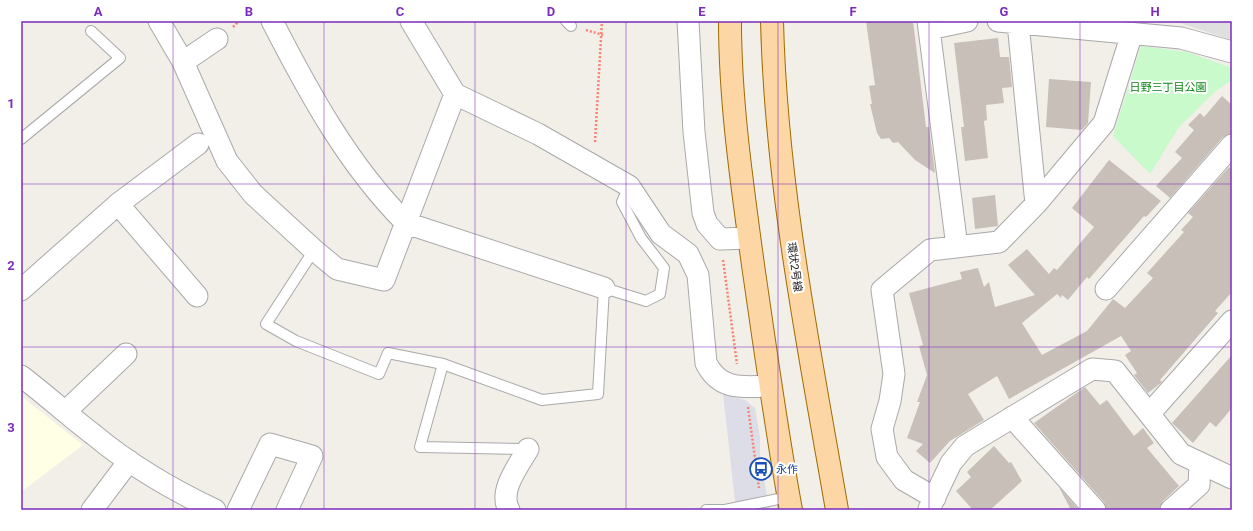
<svg xmlns="http://www.w3.org/2000/svg" width="1253" height="531" viewBox="0 0 1253 531" font-family="Roboto,'Noto Sans JP',sans-serif">
	<style>
		.residential { fill: #e0dfdf }
		.education { fill: #ffffe5 }
		.park { fill: #c8facc }
		.plaza { fill: #dddde8 }
		.building { fill: #c7bfb8 }
		.lines { fill: none; stroke-linecap: round; stroke-linejoin: round }
		.lane-casing { stroke: #a9a9a9; stroke-width: 12 }
		.street-casing { stroke: #a9a9a9; stroke-width: 23 }
		.primary-casing { stroke: #a06b00; stroke-width: 24 }
		.path { stroke: #fa8072; stroke-width: 2.5; stroke-dasharray: 2 2; stroke-linecap: butt }
		.lane { stroke: #fff; stroke-width: 10 }
		.street { stroke: #fff; stroke-width: 21 }
		.primary { stroke: #fcd6a4; stroke-width: 22 }
		.grid { fill: none; stroke: #7b2cbf; stroke-width: 1; stroke-opacity: 0.55 }
		.labels { text-anchor: middle; stroke-width: 4; stroke-linejoin: round; paint-order: stroke }
		.park-label { font-size: 11px; fill: #0c8416; stroke: #fff }
		.street-label { font-size: 11px; fill: #222; stroke: #fff }
		.transit-label { font-size: 11px; fill: #164399; stroke: #fff; text-anchor: start }
		.neatline { fill: none; stroke: #7b2cbf; stroke-width: 1.5 }
		.grid-label { font-size: 13px; text-anchor: middle; font-weight: bold; fill: #7b2cbf }
	</style>
	<rect width="100%" height="100%" fill="#f2efe9"/>
	<path class="residential" d="M1160,21H1232V40L1180,23Z"/>
	<path class="education" d="M21,396L83,445L21,492Z"/>
	<path class="park" d="M1141,46L1187,52L1232,68V80L1217,90L1179,127L1150,174L1113,136Z"/>
	<path class="plaza" d="M723,394L745,400L755,408L760,437V460L770,510H736Z"/>
	<path class="building" d="M866,21H913L926,127H929L935,173L915,160L898,142L893,143L889,138L881,139L877,133L870,104H872L869,86L875,85Z
		M998,38L1000,57H1009L1012,87L1002,88L1004,103L986,105L987,120L984,121L988,158L965,161L961,127H964L954,43Z
		M1049,79L1091,82L1088,123L1082,130L1046,127Z
		M1222,96L1232,105V133L1223,137L1170,198L1156,186L1182,158L1175,152L1194,130L1188,125L1200,113L1204,117Z
		M1109,160L1161,201L1146,217L1144,216L1089,279L1087,277L1068,300L1062,295L1061,298L1057,294L1022,323L1042,355L1087,331L1113,299L1125,308L1153,278L1147,273L1184,232L1181,230L1193,217L1188,213L1229,167L1232,170V292L1215,311L1218,313L1160,380L1162,382L1148,393L1134,375L1137,373L1125,355L1131,351L1121,336L1009,399L997,376L968,394L984,420L950,441L930,463L916,451L923,444L907,438L920,402H917L927,375L919,346L923,345L909,293L962,279L960,272L978,268L984,287L989,282L995,307L1035,295L1008,265L1027,249L1049,274L1054,268L1057,270L1094,227L1072,208Z
		M995,195L998,226L975,229L972,198Z
		M1232,355V408L1216,427L1210,422L1193,443L1172,423Z
		M1085,387L1100,405L1107,400L1134,436L1143,428L1154,443L1147,448L1179,486L1163,501L1159,510H1107L1104,502L1034,423Z
		M994,446L1009,463L1011,462L1022,481L990,510H973L956,491L971,477L967,472Z
		M1059,487L1079,510H1071Z"/>
	<g class="lines">
		<g class="lane-casing">
			<path id="lane" d="M566,21L571,26
				M21,139L120,58L91,31
				M314,250L266,324L296,341L379,374L388,353L443,364L542,400L598,394L604,288L646,301L660,294L664,268L641,238L622,202L629,186
				M443,364L420,447L528,449
				M706,510H725L788,497"/>
		</g>
		<g class="street-casing">
			<path id="street" d="M159,21L183,62L227,161L253,194L314,250L337,269L384,280L455,94
				M272,21C309,93 348,165 406,223L604,288
				M411,21L455,94L538,134L629,186L661,234L688,254L698,275L706,363C720,391 743,387 770,386
				M688,21L694,132L703,213L707,224L720,239L749,238
				M928,21L957,247
				M998,21L1181,38L1232,52
				M1018,23L1036,204
				M929,29L967,21
				M183,62L217,39
				M118,204L197,296
				M1106,289L1232,145
				M21,290L118,204L198,144
				M21,376C46,395 69,416 94,435C130,465 173,490 215,510
				M66,411L126,354
				M1150,413L1232,321
				M1012,417L1095,510
				M935,498L904,480L887,457L882,429L890,401L894,374L882,290L930,250L999,242L1036,204L1104,123L1132,33
				M929,509L951,463L965,446L1092,369L1115,371L1181,454L1232,478
				M92,510L129,461
				M238,510L270,444L312,456L287,510
				M509,510C498,491 519,465 528,449
				M1171,510L1199,485L1200,463"/>
		</g>
		<g class="primary-casing">
			<path id="primary" d="M730,21C730,102 742,184 753,265C765,347 776,429 791,510
				M772,21C776,186 809,348 837,510"/>
		</g>
		<path class="path" d="M233,27L239,21
			M586,30L603,35
			M595,142L602,21
			M723,260L737,364
			M748,407L759,488"/>
		<use href="#lane" class="lane"/>
		<use href="#street" class="street"/>
		<use href="#primary" class="primary"/>
	</g>
	<path class="grid" d="M173,21V510M324,21V510M475,21V510M626,21V510M778,21V510M929,21V510M1080,21V510M21,184H1232M21,347H1232"/>
	<defs>
		<g id="bus-ring" transform="scale(1.15)"><circle r="9.5" fill="#fff" stroke="#1a4fb4" stroke-width="1.5"/><path d="M-5-6H5V4H4V6H2V4H-2V6H-4V4H-5ZM-3.5-4V0h7V-4ZM-3.5 1.2v1.5H-2V1.2ZM2 1.2v1.5H3.5V1.2Z" fill="#1a4fb4"/></g>
	</defs>
	<g fill-rule="evenodd">
		<use href="#bus-ring" x="761" y="469"/>
	</g>
	<g class="labels">
		<g class="park-label">
			<text x="1168" y="91">日野三丁目公園</text>
		</g>
		<g class="street-label">
			<text transform="translate(795 267) rotate(82)" y="4">環状2号線</text>
		</g>
		<g class="transit-label">
			<text x="776" y="473">永作</text>
		</g>
	</g>
	<rect width="1253" height="531" fill="none" stroke="#ffffff" stroke-width="44"/>
	<rect x="22" y="22" width="1209" height="487" class="neatline"/>
	<g class="grid-label">
		<text x="98" y="16">A</text>
		<text x="249" y="16">B</text>
		<text x="400" y="16">C</text>
		<text x="551" y="16">D</text>
		<text x="702" y="16">E</text>
		<text x="853" y="16">F</text>
		<text x="1004" y="16">G</text>
		<text x="1155" y="16">H</text>
		<text x="11" y="108">1</text>
		<text x="11" y="270">2</text>
		<text x="11" y="432">3</text>
	</g>
</svg>
